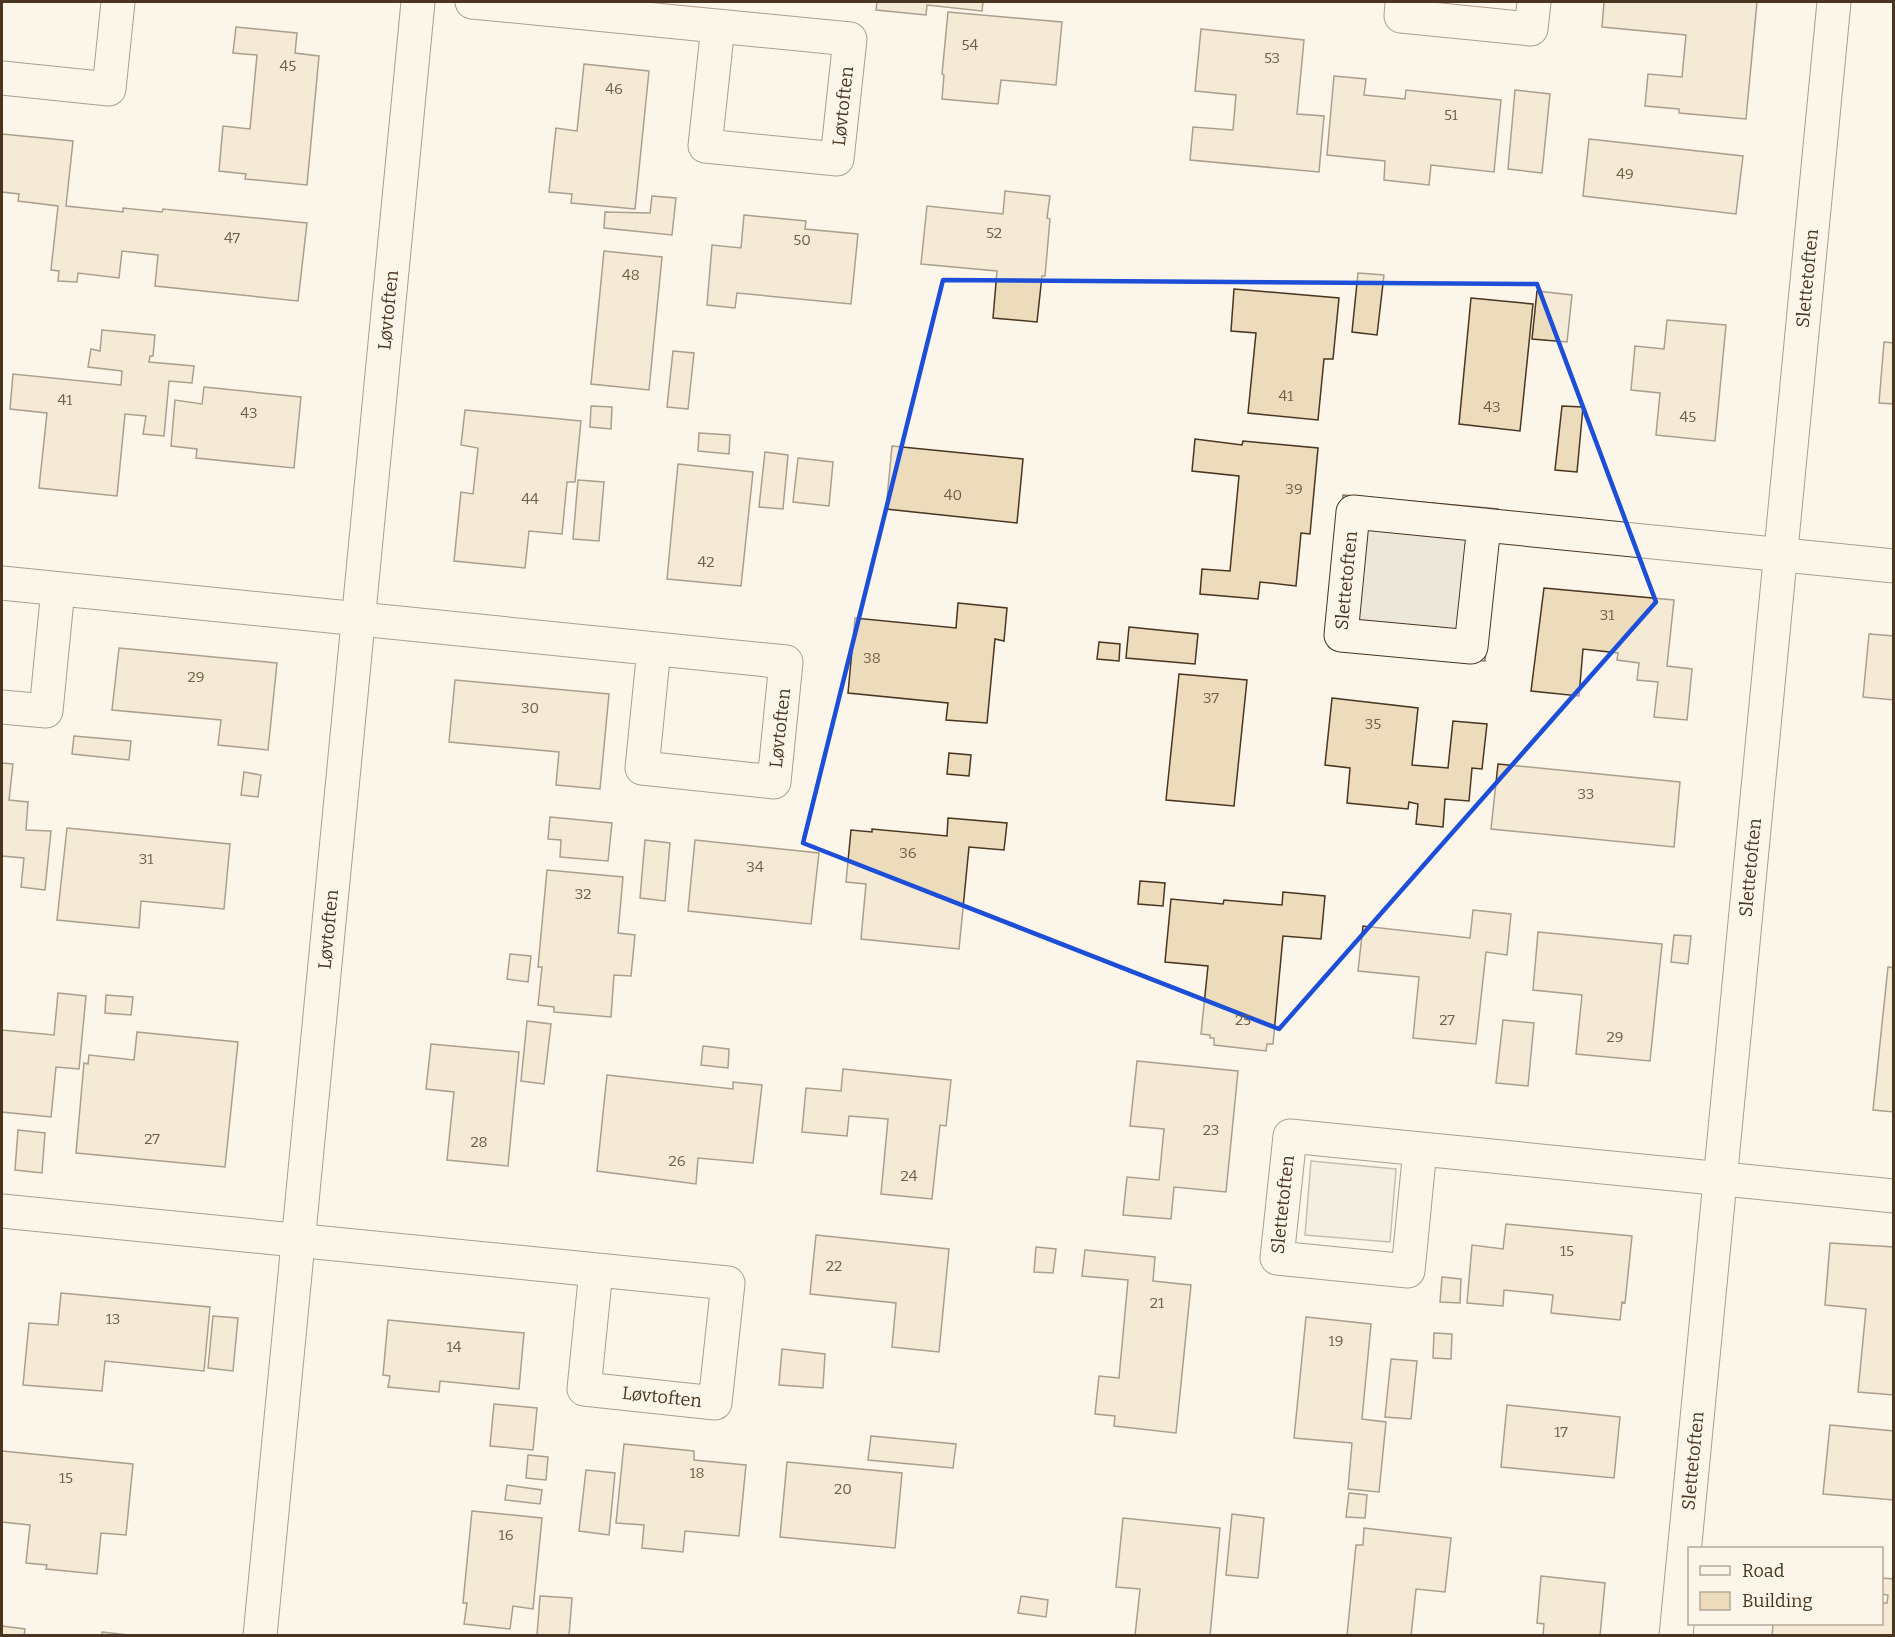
<svg xmlns="http://www.w3.org/2000/svg" width="1895" height="1637" viewBox="0 0 1895 1637" font-family="Bitter,serif">
	<style>
		.parking { fill: #ede7d9; stroke: #887966; stroke-width: 1.5 }
		.building { fill: #ecdcbc; stroke: #4a3520; stroke-width: 1.5 }
		.lines { fill: none; stroke-linecap: round; stroke-linejoin: round }
		.minor-casing { stroke: #4a3520; stroke-width: 35 }
		.minor { stroke: #fbf6e9; stroke-width: 33 }
		.marked { fill: none; stroke: #1d4ed8; stroke-width: 4.5; stroke-linejoin: round }
		.labels { text-anchor: middle; stroke-width: 4.5; stroke-linejoin: round; paint-order: stroke }
		.number-label { font-size: 15px; fill: #725f47 }
		.street-label { font-size: 18px; fill: #4a3520; stroke: #fbf6e9 }
	</style>
	<rect width="100%" height="100%" fill="#fbf6e9"/>
	<path class="parking" d="M1343,495L1498,509L1485,661L1329,647Z
		M1311,1161L1396,1169L1390,1242L1305,1235Z"/>
	<path class="building" d="M877,2H983L982,11L927,5L926,15L876,10Z
		M1604,2H1757L1746,119L1679,113V109L1645,106L1648,74L1682,77L1686,35L1602,27Z
		M948,12L1062,22L1056,85L1001,80L998,104L942,99L944,75L942,74Z
		M236,27L297,33L295,53L319,56L307,185L245,179L246,174L219,171L223,126L250,129L257,55L233,53Z
		M1201,29L1304,40L1297,114L1324,116L1319,172L1190,160L1193,127L1233,130L1236,95L1195,91Z
		M584,64L649,71L635,209L571,203L572,194L549,192L556,128L577,131Z
		M1334,76L1366,79L1364,95L1405,99L1406,90L1501,100L1494,172L1431,165L1429,185L1384,180L1385,161L1327,155Z
		M1515,90L1550,94L1542,173L1508,169Z
		M2,134L73,141L66,206L123,212V208L162,212L163,209L307,223L298,301L155,286L158,255L122,251L119,278L78,273L77,282L58,281L59,271L51,270L58,206L18,201L19,194L2,192Z
		M1589,139L1743,156L1736,214L1583,196Z
		M1005,191L1050,196L1047,218L1050,219L1045,276H1042L1037,322L993,318L997,271L921,264L927,206L1003,214Z
		M652,196L676,198L672,235L604,228L605,212L650,213Z
		M744,215L806,221L805,229L858,234L851,304L737,293L735,308L707,305L712,245L741,248Z
		M604,251L662,257L649,390L591,384Z
		M1358,273L1384,275L1377,335L1352,332Z
		M1234,289L1339,298L1333,359H1324L1318,420L1248,413L1256,333L1231,331Z
		M1537,291L1572,295L1567,342L1532,339Z
		M1471,298L1533,304L1520,431L1459,424Z
		M1667,320L1726,325L1715,441L1656,435L1660,393L1631,390L1635,346L1664,349Z
		M102,330L155,335L153,356H150L149,362L194,366L192,383L169,381L164,436L143,434L146,416L125,414L117,496L39,488L47,413L10,409L13,374L121,385L122,371L88,367L91,349L100,351Z
		M1884,342L1894,343V404L1879,403Z
		M673,351L694,353L688,409L667,407Z
		M204,387L301,397L294,468L196,458L197,449L171,446L175,400L202,404Z
		M591,406L612,407L611,429L590,427Z
		M1562,406L1583,407L1577,472L1555,470Z
		M465,410L581,421L575,482H567L562,534L529,531L525,568L454,561L461,492L473,494L478,448L461,445Z
		M699,433L730,435L729,454L698,451Z
		M1195,439L1242,445L1243,441L1318,448L1310,534L1301,533L1296,586L1260,582L1258,599L1200,594L1202,569L1230,571L1239,476L1192,471Z
		M892,446L1023,459L1017,523L886,509Z
		M765,452L788,455L783,509L759,507Z
		M798,458L833,462L829,506L793,502Z
		M678,464L753,472L741,586L667,579Z
		M578,480L604,482L599,541L573,539Z
		M1544,588L1674,600L1667,666L1692,669L1687,720L1654,717L1658,682L1637,680L1639,663L1617,660L1618,653L1583,649L1579,696L1531,691Z
		M958,603L1007,608L1004,641L995,639L987,723L946,720L948,703L848,693L855,618L956,628Z
		M1129,627L1198,634L1195,664L1126,658Z
		M1869,634L1894,636V700L1863,697Z
		M1099,642L1120,644L1119,661L1097,659Z
		M119,648L277,663L268,750L218,745L221,720L112,710Z
		M1179,674L1247,680L1234,806L1166,800Z
		M455,680L609,694L600,789L556,785L559,752L449,742Z
		M1332,698L1418,708L1412,765L1448,768L1453,721L1487,724L1482,769L1472,768L1469,801L1445,799L1443,827L1416,824L1418,804L1409,802L1408,809L1347,803L1350,768L1325,765Z
		M74,736L131,741L129,760L72,754Z
		M949,753L971,755L969,776L947,774Z
		M2,763L13,764L9,800L28,802L26,830L51,831L45,890L21,887L24,858L2,856Z
		M1498,764L1680,782L1674,847L1491,829Z
		M244,772L261,775L258,797L241,795Z
		M550,817L612,823L608,861L560,857L561,840L548,839Z
		M948,818L1007,823L1004,850L969,847L959,949L861,939L866,884L846,882L851,830L872,832V829L947,836Z
		M67,828L230,844L224,909L141,901L139,928L57,920Z
		M645,840L670,843L665,901L640,898Z
		M695,840L819,853L811,924L688,911Z
		M547,870L623,877L618,933L635,935L631,976L614,975L611,1017L554,1012V1007L538,1005L542,967H538Z
		M1140,881L1165,883L1163,906L1138,904Z
		M1283,892L1325,896L1321,939L1283,936L1273,1044H1267L1266,1051L1214,1045V1038H1210V1035L1201,1034L1208,966L1165,962L1171,899L1223,904L1224,900L1282,905Z
		M1473,910L1511,914L1507,955L1486,952L1476,1044L1413,1038L1419,977L1358,971L1363,926L1470,938Z
		M1538,932L1662,944L1650,1061L1576,1054L1582,995L1533,990Z
		M1674,935L1691,936L1688,964L1671,962Z
		M510,954L531,956L528,982L507,979Z
		M1888,967L1894,968V1112L1873,1110Z
		M58,993L86,996L79,1069L56,1067L51,1117L2,1112V1030L54,1035Z
		M106,995L133,997L131,1015L105,1013Z
		M1503,1020L1534,1023L1528,1086L1496,1083Z
		M527,1021L551,1024L544,1084L521,1081Z
		M137,1032L238,1042L225,1167L76,1153L84,1063L88,1064L89,1055L134,1060Z
		M431,1044L519,1052L508,1166L447,1160L454,1092L426,1089Z
		M703,1046L729,1049L728,1068L701,1065Z
		M1137,1061L1238,1071L1226,1192L1174,1187L1171,1219L1123,1215L1127,1177L1159,1180L1164,1129L1130,1126Z
		M843,1069L951,1080L946,1126L940,1125L932,1199L881,1194L888,1119L849,1116L847,1136L802,1132L806,1088L841,1091Z
		M607,1075L733,1089V1082L762,1085L753,1163L698,1158L696,1184L597,1171Z
		M18,1130L45,1133L42,1173L15,1170Z
		M1506,1224L1632,1236L1625,1303L1622,1302L1620,1320L1551,1313L1553,1295L1504,1290L1503,1306L1467,1303L1472,1245L1503,1249Z
		M816,1235L949,1249L939,1352L892,1347L896,1303L810,1294Z
		M1830,1243L1894,1247V1395L1858,1392L1866,1309L1825,1305Z
		M1036,1247L1056,1249L1053,1273L1034,1272Z
		M1085,1250L1155,1257L1153,1281L1191,1285L1176,1433L1114,1426L1115,1416L1095,1414L1099,1376L1119,1378L1128,1280L1082,1276Z
		M1442,1277L1461,1279L1460,1303L1440,1302Z
		M61,1293L210,1307L204,1371L105,1361L102,1391L23,1385L29,1323L58,1325Z
		M213,1316L238,1318L233,1371L208,1368Z
		M1306,1317L1371,1324L1362,1419L1386,1422L1379,1492L1348,1489L1352,1443L1294,1438Z
		M388,1320L524,1333L519,1389L440,1381L439,1392L388,1387L390,1376L383,1375Z
		M1434,1333L1452,1334L1451,1359L1433,1358Z
		M782,1349L825,1354L823,1388L779,1385Z
		M1391,1359L1417,1361L1411,1419L1385,1417Z
		M494,1404L537,1408L533,1450L490,1446Z
		M1507,1405L1620,1417L1614,1478L1501,1467Z
		M1830,1425L1894,1431V1500L1823,1494Z
		M871,1436L956,1444L953,1468L868,1460Z
		M624,1444L694,1451V1460L746,1465L739,1536L685,1531L683,1552L642,1548L644,1525L616,1523Z
		M2,1451L133,1464L126,1535L101,1533L97,1574L46,1569L47,1565L26,1563L30,1525L2,1522Z
		M528,1455L548,1457L546,1480L526,1478Z
		M787,1462L902,1473L895,1548L780,1537Z
		M586,1470L615,1473L609,1535L579,1531Z
		M507,1485L542,1490L540,1504L505,1500Z
		M1349,1493L1367,1495L1365,1518L1346,1517Z
		M472,1511L542,1518L533,1609L513,1606L510,1629L464,1624L467,1603H463Z
		M1232,1514L1264,1518L1258,1578L1226,1575Z
		M1123,1518L1220,1528L1210,1636H1135L1140,1589L1116,1587Z
		M1364,1528L1451,1538L1445,1592L1416,1589L1411,1636H1347L1356,1545H1363Z
		M1541,1576L1605,1583L1600,1636H1543L1544,1624L1537,1623Z
		M1882,1578L1894,1579V1636H1772L1773,1624H1882V1603H1887L1888,1595L1882,1594Z
		M540,1596L572,1598L569,1636H537Z
		M1021,1596L1048,1600L1046,1617L1018,1613Z
		M2,1626L25,1629L24,1636H2Z
		M102,1632L138,1636H102Z"/>
	<g class="lines">
		<g class="minor-casing">
			<g id="minor">
				<path d="M472,2L850,39L837,159L705,146L718,26"/>
				<path d="M1402,2L1401,16L1531,29L1534,2"/>
				<path d="M2,78L109,89L118,2"/>
				<path id="s1" d="M1484,525L1471,647L1341,635L1353,512L1894,566"/>
				<path d="M2,583L786,662L774,782L642,768L654,649"/>
				<path d="M2,707L46,711L58,589"/>
				<path id="s2" d="M1420,1149L1408,1271L1277,1258L1290,1136L1894,1196"/>
				<path d="M2,1211L728,1283L715,1403L584,1389L596,1270"/>
				<path id="s3" d="M260,1636L418,2"/>
				<path id="s4" d="M1676,1636L1834,2"/>
			</g>
		</g>
		<use href="#minor" class="minor"/>
	</g>
	<path d="M0 0H1895V1637H0ZM943,280L1537,284L1656,602L1279,1029L803,843Z" fill="#fbf6e9" fill-opacity=".55" fill-rule="evenodd"/>
	<path class="marked" d="M943,280L1537,284L1656,602L1279,1029L803,843Z"/>
	<g class="labels">
		<g class="number-label">
			<text x="970" y="50">54</text>
			<text x="1272" y="63">53</text>
			<text x="288" y="71">45</text>
			<text x="614" y="94">46</text>
			<text x="1451" y="120">51</text>
			<text x="1625" y="179">49</text>
			<text x="994" y="238">52</text>
			<text x="232" y="243">47</text>
			<text x="802" y="245">50</text>
			<text x="631" y="280">48</text>
			<text x="1286" y="401">41</text>
			<text x="65" y="405">41</text>
			<text x="1492" y="412">43</text>
			<text x="249" y="418">43</text>
			<text x="1688" y="422">45</text>
			<text x="1294" y="494">39</text>
			<text x="953" y="500">40</text>
			<text x="530" y="504">44</text>
			<text x="706" y="567">42</text>
			<text x="1607" y="620">31</text>
			<text x="872" y="663">38</text>
			<text x="196" y="682">29</text>
			<text x="1211" y="703">37</text>
			<text x="530" y="713">30</text>
			<text x="1373" y="729">35</text>
			<text x="1586" y="799">33</text>
			<text x="908" y="858">36</text>
			<text x="146" y="864">31</text>
			<text x="755" y="872">34</text>
			<text x="583" y="899">32</text>
			<text x="1243" y="1025">25</text>
			<text x="1447" y="1025">27</text>
			<text x="1615" y="1042">29</text>
			<text x="1211" y="1135">23</text>
			<text x="152" y="1144">27</text>
			<text x="479" y="1147">28</text>
			<text x="677" y="1166">26</text>
			<text x="909" y="1181">24</text>
			<text x="1567" y="1256">15</text>
			<text x="834" y="1271">22</text>
			<text x="1157" y="1308">21</text>
			<text x="113" y="1324">13</text>
			<text x="1336" y="1346">19</text>
			<text x="454" y="1352">14</text>
			<text x="1561" y="1437">17</text>
			<text x="697" y="1478">18</text>
			<text x="66" y="1483">15</text>
			<text x="843" y="1494">20</text>
			<text x="506" y="1540">16</text>
		</g>
		<g class="street-label">
			<text transform="translate(843 106) rotate(-84)" y="6">Løvtoften</text>
			<text dy="6" stroke="none"><textPath href="#s4" startOffset="1364">Slettetoften</textPath></text>
			<text dy="6" stroke="none"><textPath href="#s3" startOffset="1332">Løvtoften</textPath></text>
			<text dy="6" stroke="none"><textPath href="#s1" startOffset="308">Slettetoften</textPath></text>
			<text transform="translate(780 728) rotate(-84)" y="6">Løvtoften</text>
			<text dy="6" stroke="none"><textPath href="#s4" startOffset="772">Slettetoften</textPath></text>
			<text dy="6" stroke="none"><textPath href="#s3" startOffset="710">Løvtoften</textPath></text>
			<text dy="6" stroke="none"><textPath href="#s2" startOffset="308">Slettetoften</textPath></text>
			<text transform="translate(662 1397) rotate(6)" y="6">Løvtoften</text>
			<text dy="6" stroke="none"><textPath href="#s4" startOffset="176">Slettetoften</textPath></text>
		</g>
	</g>
	<rect width="1895" height="1637" fill="none" stroke="#4a3520" stroke-width="6"/>
	<rect x="1688" y="1547" width="195" height="78" fill="#fbf6e9" stroke="#b4a999" stroke-width="1.5"/>
	<rect x="1700" y="1566" width="30" height="9" fill="#fbf6e9" stroke="#b4a999" stroke-width="1.5"/>
	<text x="1742" y="1577" font-size="18" fill="#4a3520">Road</text>
	<rect x="1700" y="1592" width="30" height="18" fill="#ecdcbc" stroke="#b4a999" stroke-width="1.5"/>
	<text x="1742" y="1607" font-size="18" fill="#4a3520">Building</text>
</svg>
